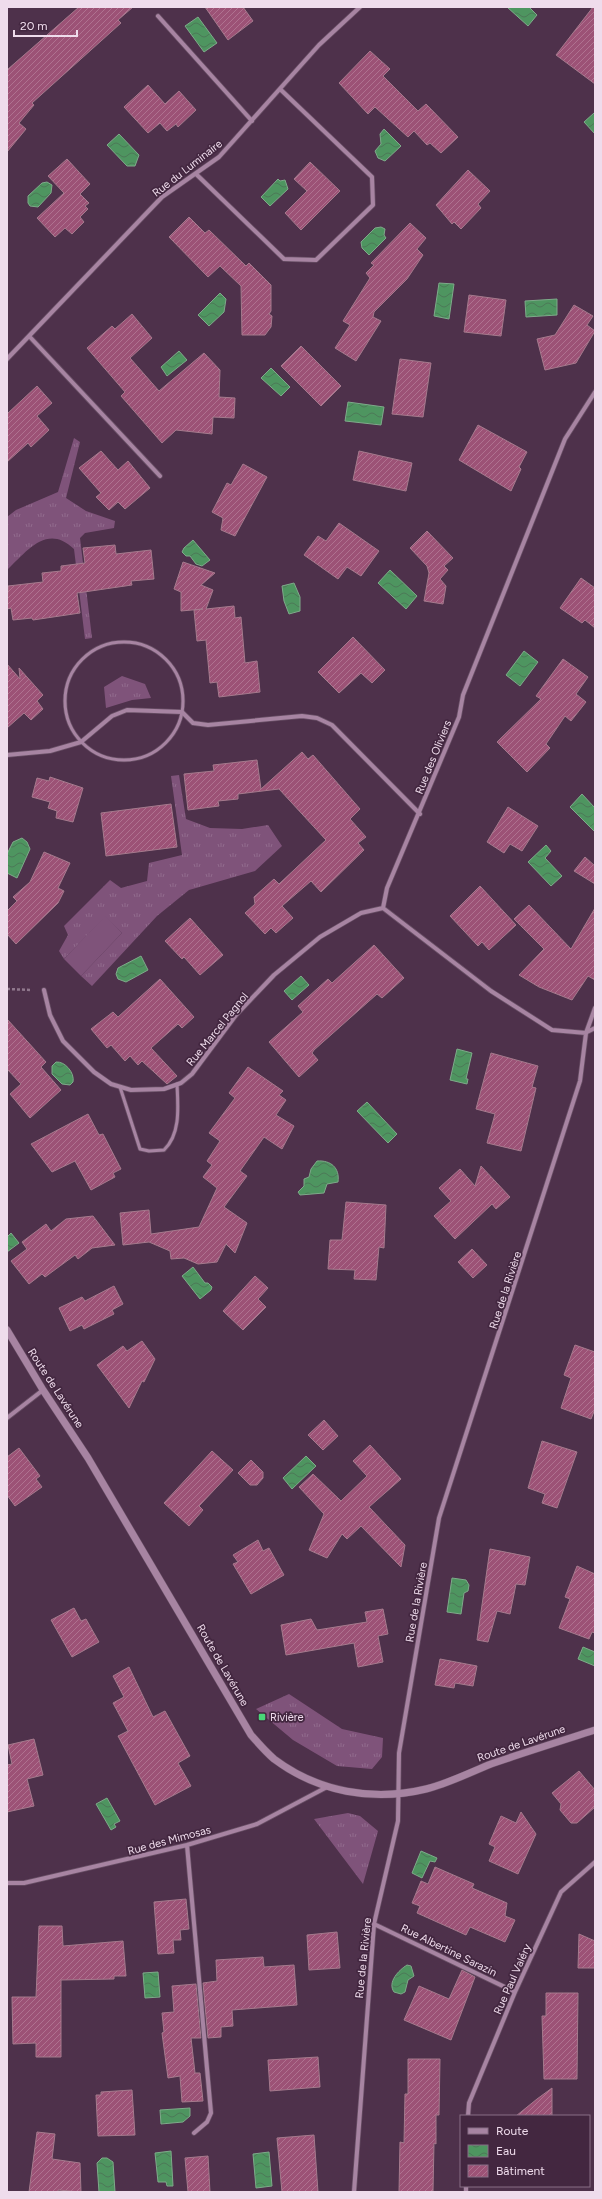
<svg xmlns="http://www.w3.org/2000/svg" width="602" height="2199" viewBox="0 0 602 2199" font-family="Figtree,sans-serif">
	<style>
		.grass { fill: url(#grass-tufts) }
		.pitch { fill: #7f537a }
		.water { fill: url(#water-waves); stroke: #7eaa8a }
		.building { fill: url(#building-hatch); stroke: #a57a8d }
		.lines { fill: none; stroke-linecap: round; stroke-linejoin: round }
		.service-casing { stroke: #684f65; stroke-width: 4.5 }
		.minor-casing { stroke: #684f65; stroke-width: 5.5 }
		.tertiary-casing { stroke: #684f65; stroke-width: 8 }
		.path { stroke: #90788d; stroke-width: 2.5; stroke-dasharray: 3 2; stroke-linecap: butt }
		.service { stroke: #a784a2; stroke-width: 3 }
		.minor { stroke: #a784a2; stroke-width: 4 }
		.tertiary { stroke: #a784a2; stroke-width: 7 }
		.poi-dot { fill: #49d778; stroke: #432740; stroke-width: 1.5 }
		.labels { text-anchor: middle; stroke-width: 3.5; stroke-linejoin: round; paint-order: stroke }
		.street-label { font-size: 11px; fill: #efdcec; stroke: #432740 }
		.poi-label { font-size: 11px; fill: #efdcec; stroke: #432740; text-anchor: start }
	</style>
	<defs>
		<pattern id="grass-tufts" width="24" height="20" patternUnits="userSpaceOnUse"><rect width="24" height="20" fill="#7f537a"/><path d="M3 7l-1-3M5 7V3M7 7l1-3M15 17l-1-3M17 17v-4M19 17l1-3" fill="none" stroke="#916b8d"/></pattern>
		<pattern id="water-waves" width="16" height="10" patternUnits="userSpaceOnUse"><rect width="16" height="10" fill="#4e9560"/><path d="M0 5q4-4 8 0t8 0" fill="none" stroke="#4c7857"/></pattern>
		<pattern id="building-hatch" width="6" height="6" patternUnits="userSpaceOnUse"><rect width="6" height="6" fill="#9c5276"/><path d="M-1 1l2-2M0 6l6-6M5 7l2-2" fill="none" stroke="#af7290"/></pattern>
	</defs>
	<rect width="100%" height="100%" fill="#4e314b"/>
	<path class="grass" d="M74,438L80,442L66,498L86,511L115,521L114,528L85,533L80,538L92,638L85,639L74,549C47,523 27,551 7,570V517L16,510L58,492Z
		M122,676L145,684L151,698L132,700L106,708L104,687Z
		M179,775L186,819L210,828L242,829L268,825L282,846L255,871L189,890L157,916L92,986L81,976L122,933L105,917L64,959L59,951L68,935L64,926L110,880L121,888L147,881L149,863L182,855L171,776Z
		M289,1694L342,1729L383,1738L382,1757L372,1769L337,1766L293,1740L256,1709Z
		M348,1813L360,1816L378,1831L363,1884L314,1819Z"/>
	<path class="pitch" d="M105,916L122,933L81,976L64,959Z"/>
	<path class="water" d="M507,7H529L537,15L528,26Z
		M198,17L217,43L204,52L185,26Z
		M594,113L595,114V134L584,122Z
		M384,129L401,146L385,161L378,158L375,151L381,144L380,134Z
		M119,134L139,155L135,166H127L107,145Z
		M278,179L280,181L285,180L288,189L270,206L261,197Z
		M47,182L52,185L51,193L38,207L30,206L28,203V196L42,183Z
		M381,227L385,229L384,235L386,238L369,255L362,248L361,242L375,228Z
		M439,283L454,284L449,319L434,316Z
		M220,293L226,299L224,312L209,326L198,315Z
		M557,299V315L526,317L525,301Z
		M179,351L187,360L167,376L161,367Z
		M271,368L290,387L281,396L261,378Z
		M348,402L384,407L381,425L345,421Z
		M193,540L210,560L202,566L196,564L190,556H186L182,552L184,548Z
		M390,570L417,596L406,609L378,583Z
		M294,583L300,597V611L289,614L284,601L282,586Z
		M524,651L538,662L520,686L506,675Z
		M582,794L595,808V832L570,807Z
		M22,838L27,842L30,849L17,878L7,873V854L13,842Z
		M546,845L551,851L545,858L562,876L551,886L528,862Z
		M141,956L148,970L126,982L118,979L116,974L118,968Z
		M301,976L309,985L292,1000L284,991Z
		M457,1049L472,1053L466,1079H468L467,1084L450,1080Z
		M56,1062C65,1061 75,1073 73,1082L70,1085L62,1084L52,1074V1066Z
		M367,1102L397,1134L388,1143L357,1111Z
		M317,1161C331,1160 340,1168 338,1182L327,1184L324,1193L300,1195L298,1192L304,1186V1179L309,1177L311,1169Z
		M11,1233L19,1243L7,1252V1237Z
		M193,1267L205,1283H208L212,1287L211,1290L200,1299L182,1276Z
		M306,1456L316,1466L292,1489L283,1478Z
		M452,1578L466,1580L469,1585L468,1591L464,1593L461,1614L447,1612Z
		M583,1647L595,1652V1666L578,1659Z
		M107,1798L120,1821L114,1824L116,1827L111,1830L96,1804Z
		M421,1851L437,1858L435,1862L430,1861L422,1878L412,1873Z
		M407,1965L411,1966L414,1976L408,1980L405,1992L401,1994L394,1992C387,1982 399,1970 407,1965Z
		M158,1972L160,1997L145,1998L143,1973Z
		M190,2108V2116L183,2122L161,2124L160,2110Z
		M171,2151L173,2186H167L166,2182H158L155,2153Z
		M269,2152L272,2186L256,2188L253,2154Z
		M102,2158H107L113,2162L115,2192H99L97,2163Z"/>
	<path class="building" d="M79,7H133L118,20L121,23L32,103L34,105L19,123L26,129L7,152V70Z
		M205,7H243L253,21L228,40Z
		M593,7H595V84L556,55Z
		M370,51L390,69L383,76L418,111L426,104L458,137L441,153L430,143L427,145L414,131L408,137L375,107L368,114L339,83Z
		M148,85L165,104L179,91L196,110L178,127L176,124L167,131L160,123L148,133L124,107Z
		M67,159L90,184L80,194L89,203L85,206L88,209L80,217L84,222L72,234L65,228L55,237L37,218L64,193L48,176Z
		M310,162L340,191L301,230L285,213L307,191L294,179Z
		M468,170L490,191L478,204L481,208L461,229L454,222L452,224L436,205Z
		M189,217L205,233L209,230L246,266L249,263L271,285V311L269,314L272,316L271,327L265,335H242L241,286L220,266L208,277L169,237Z
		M410,223L426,238L417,249L423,255L407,279L374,312L373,317L381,321L356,361L335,348L350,325L343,321L370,278L366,273L374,265L371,263Z
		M469,295L506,300L501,336L464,332Z
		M574,305L593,316L587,325L595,331L576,363L545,370L537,339L555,335Z
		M132,314L152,338L130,358L159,391L204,353L220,370L219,397L235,398L234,418L213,417L212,434L176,430L162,443L121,396L125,392L87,348L112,326L115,329Z
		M301,346L341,386L321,406L281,366Z
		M400,359L431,363L423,417L392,414Z
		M37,386L52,403L37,416L49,430L31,447L28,443L7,462V414Z
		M478,425L527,452L519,467L521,469L511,491L459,460Z
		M101,451L118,470L128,461L150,488L125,509L118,502L109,510L96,497L101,493L79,468Z
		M359,451L412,463L406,491L353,480Z
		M243,464L267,477L235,536L221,530L223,518L212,512L227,483L231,485Z
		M339,523L379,551L361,576L347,567L338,579L304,555L318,536L326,541Z
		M427,531L453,558L444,566L448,570L440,579L446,586L443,604L424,601L429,573L427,566L410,548Z
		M115,545L116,554L151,550L154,579L131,581L132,585L77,593L80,613L33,620L32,618L13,620L11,608L7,609L8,586L43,582L42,573L61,571V566L85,563L83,548Z
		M183,562L215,573L201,585L213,590L206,609L234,606L235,618L241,617L245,663L257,661L260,692L219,697L217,682L210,683L206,640L197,641L194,610L203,609L181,611V592L174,589Z
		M581,578L595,588V628L585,620L582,623L560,608Z
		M353,637L385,670L372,683L361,673L339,693L318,672Z
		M563,659L588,677L576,694L586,702L571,721L565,716L546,744L550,748L527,772L497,742L541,699L536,696Z
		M7,664L20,679L19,668L43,695L37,701L43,709L31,720L24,713L7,728Z
		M302,752L308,759L313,755L360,809L350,819L366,837L358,843L364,850L321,892L311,881L282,906L293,918L276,933L271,928L265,934L245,913L255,904L254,897L274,879L279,884L326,840L279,789L238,794V799L218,801L219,806L188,810L184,774L214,771L213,765L257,760L261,789Z
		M50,777L83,788L73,822L56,818L57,811L48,808L50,802L32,797L37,778L49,781Z
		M171,804L177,847L106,856L101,813Z
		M508,807L538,826L522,851L510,844L504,853L487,842Z
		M44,852L70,863L58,888L64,891L58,903L16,944L7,934V911L17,901L13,897L30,882Z
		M585,857L595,866V884L574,871Z
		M480,886L516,925L489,950L482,942L478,946L450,916Z
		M529,905L571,949L595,908V980L588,976L572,1000L539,987L519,975L544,949L514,919Z
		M190,918L223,955L200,975L184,957L182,959L165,941Z
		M374,945L404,978L382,998L377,994L314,1050L312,1053L318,1060L299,1077L269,1042L303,1012L298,1006L328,979L332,983Z
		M160,979L194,1017L182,1028L178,1024L151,1048L177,1076L167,1084L142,1061L138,1065L130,1056L125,1061L111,1045L107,1048L91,1029L113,1012L118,1017Z
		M7,1019L46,1062L41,1067L61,1090L30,1118L10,1094L21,1084L7,1069Z
		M491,1053L538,1066L532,1087L536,1088L521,1151L487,1143L495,1114L476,1109Z
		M248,1067L283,1091L279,1095L286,1100L276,1115L294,1126L282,1149L264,1137L240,1171L247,1176L224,1207L247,1223L235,1253L226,1244L217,1262L198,1264L184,1258L171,1259L170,1251L149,1242L123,1245L120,1213L149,1210L151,1234L199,1227L217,1188L203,1177L212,1165L207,1161L220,1141L209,1133L235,1098L229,1093Z
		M88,1114L99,1135L103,1134L121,1169L113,1173L115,1177L91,1190L75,1161L52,1172L31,1144Z
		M481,1166L510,1197L496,1209L492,1204L455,1239L434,1216L451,1201L439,1188L460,1169L475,1186Z
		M346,1202L386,1205L384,1248L379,1247L376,1280L354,1279L355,1270L328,1269L330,1240H342Z
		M93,1216L115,1245L92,1248L78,1259L75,1255L45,1277L42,1274L29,1284L11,1261L27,1249L22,1242L46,1224L51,1231L66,1219Z
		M472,1249L487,1265L473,1278L458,1262Z
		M255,1276L268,1288L258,1299L266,1307L243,1330L223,1311Z
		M114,1286L123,1304L112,1310L114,1314L84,1329L82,1325L70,1331L59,1308L82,1297L85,1301Z
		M142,1341L155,1359L144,1382L142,1381L129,1408L97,1365L123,1346L127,1351Z
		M575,1345L595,1352V1409L591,1419L561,1408L571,1378L564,1375Z
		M324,1420L338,1436L323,1450L308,1435Z
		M542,1441L577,1452L557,1508L542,1503L545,1494L528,1488Z
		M370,1445L401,1479L369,1507L405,1545L401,1567L361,1526L347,1539L342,1534L327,1558L309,1550L324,1514L299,1487L313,1474L341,1501L367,1476L353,1461Z
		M19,1448L40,1476L36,1479L42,1487L15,1506L7,1495V1457Z
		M212,1451L233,1470L199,1506L203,1510L189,1526L164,1503Z
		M251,1460L263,1472V1478L257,1485H250L238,1473Z
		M258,1540L263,1551L269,1548L284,1575L251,1594L233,1564L238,1562L233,1555Z
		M490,1549L530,1557L525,1585L516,1584L510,1614L497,1611L488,1642L477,1640Z
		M577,1566L595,1574V1633L592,1632L589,1639L559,1628L570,1599L565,1597Z
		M74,1608L81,1621L86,1619L99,1642L72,1657L51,1620Z
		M383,1609L388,1634L378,1636L383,1662L358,1667L354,1643L286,1655L281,1625L311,1619L317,1630L367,1622L365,1612Z
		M440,1659L477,1666L473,1686L455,1683L454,1688L435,1685Z
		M129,1667L153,1717L165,1711L190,1756L178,1763L191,1786L155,1805L118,1736L128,1731L113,1703L124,1697L113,1676Z
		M34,1739L43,1775L27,1779L34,1806L7,1812V1765L12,1764L8,1745Z
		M579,1771L595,1790V1807L577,1823H571L560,1810L561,1804L552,1793Z
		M521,1812L536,1834L518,1874L489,1861L495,1847L489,1844L501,1816L516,1823Z
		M435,1867L474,1884L472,1888L507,1903L505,1916L515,1920L505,1942L470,1927L466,1935L417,1913L420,1906L412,1903L421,1881L428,1884Z
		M186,1899L189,1929L180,1930L181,1940H173L174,1953L158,1954L154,1902Z
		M39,1926H62L63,1946L123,1941L126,1976H114V1979L61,1980V2057H36V2043L13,2044L12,1997H36Z
		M337,1932L340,1968L309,1970L307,1935Z
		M579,1934L595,1941V1968H578Z
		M263,1957L264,1967L294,1965L297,2005L232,2010L233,2026L221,2027V2037L208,2038L203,1983L217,1981L216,1960Z
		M462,1970L475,1977L451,2040L404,2020L419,1986L449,1999Z
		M196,1984L201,2038H191L195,2073H200L203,2101L182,2102L180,2076L168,2078L162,2033L164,2032L162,2013L174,2012L172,1986Z
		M546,1993H578L577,2079H544L542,2016H546Z
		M318,2057L320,2087L270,2091L268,2060Z
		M408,2059H440L439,2115H436V2144L434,2143L433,2191L431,2192H399L400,2142L404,2143L405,2094H408Z
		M552,2088V2116H516L537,2099Z
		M132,2090L135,2135L98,2136L96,2095H101V2092Z
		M37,2132L55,2134L52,2159L80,2163L81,2192L58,2190V2192H29Z
		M314,2135L318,2192H282L277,2138Z
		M208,2156L210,2192H188L185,2158Z"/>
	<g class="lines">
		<g class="service-casing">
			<path id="service" d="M65 701a59 59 0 1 1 118 0a59 59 0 1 1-118 0Z
				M120,1087L140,1149L149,1151L164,1150C181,1134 178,1106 177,1084"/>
		</g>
		<g class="minor-casing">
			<path id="minor" d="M158,16L252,121
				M196,174L284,259L316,260L373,205L372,177L280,89
				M29,336L160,476
				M7,359L162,197L219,157L319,45L360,7
				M7,755L50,751L81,742L112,716L127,710L182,712L193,723L208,725L302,716L317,718L332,725L420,814
				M44,990L50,1015L63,1041L94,1072L111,1084L131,1090L164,1089L181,1083L192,1074L236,1015L274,975L320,937L361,913L383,908
				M587,1032L595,1028
				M586,1033L552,1030L491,991L383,908L387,888L459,717L463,695L565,439L595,392
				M7,1418L43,1390
				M187,1845L211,2113L207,2122L194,2133
				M7,1883H24L187,1845L257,1824L327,1787
				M374,1924L515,1992
				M468,2116L469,2103L515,1992L561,1892L595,1862
				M354,2192L374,1924L398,1821L399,1753L439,1518L580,1081L586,1033L595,1008
				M466,2192V2186"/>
		</g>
		<g class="tertiary-casing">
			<path id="tertiary" d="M7,1330L43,1390L88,1458L251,1735C258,1743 266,1752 274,1759C318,1792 373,1802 426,1789C447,1784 471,1772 491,1764C526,1752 561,1741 595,1730"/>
		</g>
		<path class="path" d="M7,989L32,990"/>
		<use href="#service" class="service"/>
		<use href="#minor" class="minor"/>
		<use href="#tertiary" class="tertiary"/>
	</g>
	<rect class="poi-dot" x="258" y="1713" width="8" height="8" rx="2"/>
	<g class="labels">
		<g class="street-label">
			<text transform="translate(187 168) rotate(-38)" y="4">Rue du Luminaire</text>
			<text transform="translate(433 757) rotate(-68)" y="4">Rue des Oliviers</text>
			<text transform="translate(217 1029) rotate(-51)" y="4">Rue Marcel Pagnol</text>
			<text transform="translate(505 1290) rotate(-72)" y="4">Rue de la Rivière</text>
			<text transform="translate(56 1388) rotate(57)" y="4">Route de Lavérune</text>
			<text transform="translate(416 1602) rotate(-80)" y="4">Rue de la Rivière</text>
			<text transform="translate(223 1665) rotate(60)" y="4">Route de Lavérune</text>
			<text transform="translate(521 1743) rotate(-19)" y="4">Route de Lavérune</text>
			<text transform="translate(169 1840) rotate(-15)" y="4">Rue des Mimosas</text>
			<text transform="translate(449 1950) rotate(26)" y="4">Rue Albertine Sarazin</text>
			<text transform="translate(363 1958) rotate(-84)" y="4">Rue de la Rivière</text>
			<text transform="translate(512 1979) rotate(-66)" y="4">Rue Paul Valéry</text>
		</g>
		<g class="poi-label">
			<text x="270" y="1721">Rivière</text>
		</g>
	</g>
	<rect width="602" height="2199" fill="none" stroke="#efdcec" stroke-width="16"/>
	<rect x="460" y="2115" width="130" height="72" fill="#432740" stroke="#886f85"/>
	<rect x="468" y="2128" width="20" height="6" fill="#a784a2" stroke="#886f85"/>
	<text x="496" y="2135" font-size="12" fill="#efdcec">Route</text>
	<rect x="468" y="2145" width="20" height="12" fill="url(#water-waves)" stroke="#886f85"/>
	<text x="496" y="2155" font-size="12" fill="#efdcec">Eau</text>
	<rect x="468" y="2165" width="20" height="12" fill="url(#building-hatch)" stroke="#886f85"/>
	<text x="496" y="2175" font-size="12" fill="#efdcec">Bâtiment</text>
	<path d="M14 30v6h63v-6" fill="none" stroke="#efdcec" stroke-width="2"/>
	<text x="20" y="30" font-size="12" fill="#efdcec" stroke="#432740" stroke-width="3" paint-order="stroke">20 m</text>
</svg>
